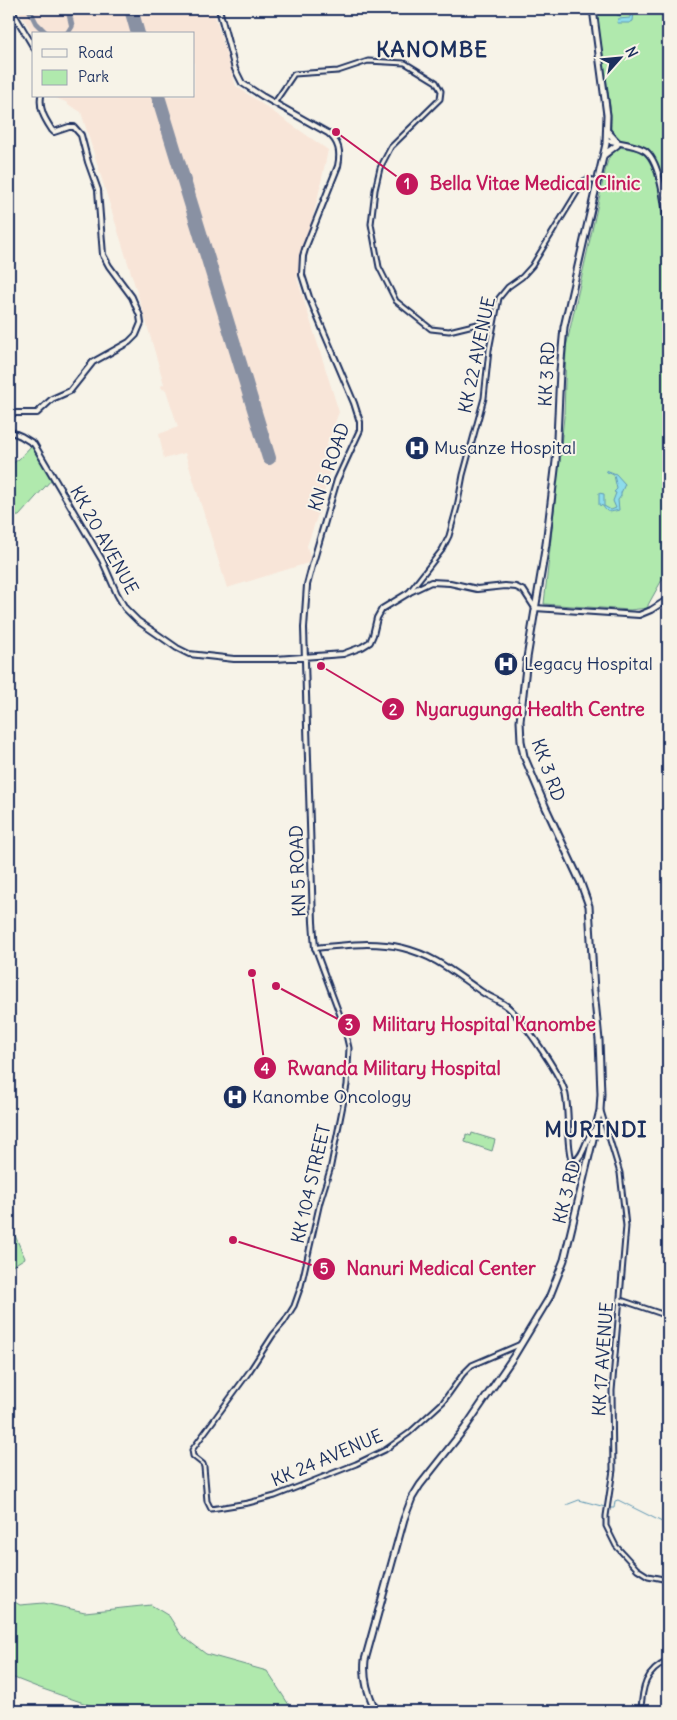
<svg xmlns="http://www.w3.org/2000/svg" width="677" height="1720" viewBox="0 0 677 1720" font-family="Delius,sans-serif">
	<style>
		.built { fill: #f8e5d8 }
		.green { fill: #b0e9ad; stroke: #668c86 }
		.water { fill: #8ddceb; stroke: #5f97b3 }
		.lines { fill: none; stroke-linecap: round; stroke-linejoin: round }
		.stream { stroke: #5f97b3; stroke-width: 1 }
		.taxiway { stroke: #8991a3; stroke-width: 5.5 }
		.runway { stroke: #8991a3; stroke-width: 14 }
		.tertiary-casing { stroke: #1b2f5e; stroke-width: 7 }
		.secondary-casing { stroke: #1b2f5e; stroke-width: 8 }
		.trunk-casing { stroke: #1b2f5e; stroke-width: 9 }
		.tertiary { stroke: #f7f3e8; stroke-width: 3 }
		.secondary { stroke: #f7f3e8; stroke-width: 4 }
		.trunk { stroke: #f7f3e8; stroke-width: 5 }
		.labels { text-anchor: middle; stroke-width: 4; stroke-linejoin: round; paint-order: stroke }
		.street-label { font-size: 18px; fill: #1b2f5e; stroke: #f7f3e8 }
		.poi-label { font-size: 18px; fill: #1b2f5e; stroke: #f7f3e8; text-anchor: start }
		.district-label { font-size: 22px; font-weight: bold; letter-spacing: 1px; fill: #1b2f5e; stroke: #f7f3e8 }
		.leader { fill: none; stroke: #c2185b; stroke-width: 2 }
		.callout-dot { fill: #c2185b; stroke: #f7f3e8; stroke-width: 2 }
		.mark-label { font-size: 15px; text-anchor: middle; font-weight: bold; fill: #fff }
		.callout-label { font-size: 19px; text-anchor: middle; font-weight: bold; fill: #c2185b; stroke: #f7f3e8; stroke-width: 4; stroke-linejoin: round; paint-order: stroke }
	</style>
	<rect width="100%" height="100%" fill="#f7f3e8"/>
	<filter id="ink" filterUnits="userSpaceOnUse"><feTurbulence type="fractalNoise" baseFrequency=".02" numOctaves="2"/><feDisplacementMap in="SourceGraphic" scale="10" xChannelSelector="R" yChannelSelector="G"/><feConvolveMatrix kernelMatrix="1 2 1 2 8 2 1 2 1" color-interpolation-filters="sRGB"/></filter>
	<g filter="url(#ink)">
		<path class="built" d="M18,9H213L236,86L328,150L317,201L297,278L339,412L327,444L331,467L319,511L307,546L310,558L308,563L227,588L185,453L164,459L159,434L178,427L166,390L162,389L161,386L164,384L145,318L81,112L71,106H69L66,102L50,96H194V34H34V36Z"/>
		<path class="green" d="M596,9H668V182H662C658,161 651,146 628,142C623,141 618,141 614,137C609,131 612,122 611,115C607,79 601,44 596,9Z
			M619,147L636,150L644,154L650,161L656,175L668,237V569L648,605V608L630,610L544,604L564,417L566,347L603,181C606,169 607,152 619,147Z
			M32,445L52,479L19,516L9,517V466L19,459Z
			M472,1133L495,1140L492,1151L465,1142L466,1134L471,1136Z
			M12,1229L25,1258L9,1268V1231Z
			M9,1599L20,1605L44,1603L85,1612L151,1605L169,1616L181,1635L206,1654L267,1671L293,1711H107L37,1687L9,1676Z"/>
		<path class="water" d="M613,9H632L634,11L633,21L629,23H617L618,19L630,18L631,16H629L631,13L630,12H622L620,16L617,15L618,13L616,11L612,12Z
			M606,470L616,474L625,484L621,493V496L618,500L619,510C611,512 607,514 603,506L599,505V493L604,494V506L611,510L616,508L613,501L616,493L614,492L617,489L614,475L607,472Z"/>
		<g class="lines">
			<path class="stream" d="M566,1505L579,1500L605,1507
				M610,1508H614L615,1501L618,1500L662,1522L668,1523"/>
			<path class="taxiway" d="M29,9L36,23L47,34
				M67,34L72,26L68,9"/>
			<path class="runway" d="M131,9L138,34
				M158,96L269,458"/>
			<g class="tertiary-casing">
				<path id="tertiary" d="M275,102L294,74L338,71L368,61L405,63L436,82L441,91L440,99L391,147L380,168L375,190L371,224L379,267L396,301L431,329L449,331L494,320
					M410,591L442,550L449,536L457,507L463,475L484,398L489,350L499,298L508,287L522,277L532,266L584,181L588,179L598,181
					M315,948L344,1026L349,1048L347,1085L330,1170L320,1202L301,1286L294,1306L284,1322L273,1335L249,1372L192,1450L193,1456L203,1464L204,1467L207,1501L211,1509L248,1503L275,1496L356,1464L385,1450L409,1433L443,1402L463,1374L472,1365L521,1344
					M601,1111L620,1173L626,1226L612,1391L613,1470L606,1516V1526L616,1546L637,1569L648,1576L668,1580
					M621,1300L668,1316
					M641,1711C642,1688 645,1671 668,1661"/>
			</g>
			<g class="secondary-casing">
				<path id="secondary" d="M11,9L34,48
					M219,9L235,69L242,83L262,96L328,133C339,142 341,152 338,166L306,246L303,256L302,275L309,297L354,403L360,422V430L337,480L312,566L307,585L304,628L313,922L315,948C344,945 374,941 403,948C436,956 455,974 482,992C492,999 503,1001 511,1010C526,1025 557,1070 564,1089C571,1111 565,1142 572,1161L574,1162C586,1155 585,1136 596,1128
					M606,140C618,143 634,144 644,150C661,160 665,209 668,227
					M9,413H37L52,399L70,391L93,362L129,342L136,335L141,323L140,316L132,297L109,266L103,255L98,190L88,162L81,135L74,127H69L54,132L52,130C45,119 39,110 41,96
					M9,431L21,436L34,444L102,560L117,594L125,608L138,621L157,634L177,648L189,654L234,659H276L343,654L362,647L370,642L373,635L377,618L382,609L410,592L431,582L450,583L477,589L505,586L516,587L524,591L535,608L639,615L651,610L668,599"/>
			</g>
			<g class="trunk-casing">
				<path id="trunk" d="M608,132L618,143
					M604,155L617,145
					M376,1711C368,1694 363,1679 365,1660L404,1519L412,1498L420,1485L465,1428L514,1356L549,1298L564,1260L600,1110L601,1094L599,1040L594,991L589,906L580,881L546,808L524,756L521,741L520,721L527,658L546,544L556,461L560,371L564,327L606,144L607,115L593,9"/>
			</g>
			<use href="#tertiary" class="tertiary"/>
			<use href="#secondary" class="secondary"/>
			<use href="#trunk" class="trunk"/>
		</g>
	</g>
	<defs>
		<g id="hospital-disc" transform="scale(1.25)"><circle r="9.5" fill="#1b2f5e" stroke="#f7f3e8"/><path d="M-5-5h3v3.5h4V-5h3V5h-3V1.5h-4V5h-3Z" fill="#fff"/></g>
	</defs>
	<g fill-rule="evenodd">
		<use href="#hospital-disc" x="417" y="448"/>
		<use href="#hospital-disc" x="506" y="664"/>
		<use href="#hospital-disc" x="235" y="1097"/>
	</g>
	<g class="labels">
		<g class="street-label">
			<text transform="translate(477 355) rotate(-78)" y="6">KK 22 AVENUE</text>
			<text transform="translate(547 374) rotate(-87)" y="6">KK 3 RD</text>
			<text transform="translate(329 467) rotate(-71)" y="6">KN 5 ROAD</text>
			<text transform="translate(104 540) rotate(61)" y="6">KK 20 AVENUE</text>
			<text transform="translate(548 770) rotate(70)" y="6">KK 3 RD</text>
			<text transform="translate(298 871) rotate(-92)" y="6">KN 5 ROAD</text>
			<text transform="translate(311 1184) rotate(-77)" y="6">KK 104 STREET</text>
			<text transform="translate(567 1192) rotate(-76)" y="6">KK 3 RD</text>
			<text transform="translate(603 1359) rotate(-86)" y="6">KK 17 AVENUE</text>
			<text transform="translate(327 1458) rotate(-23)" y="6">KK 24 AVENUE</text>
		</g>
		<g class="poi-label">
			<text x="434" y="454">Musanze Hospital</text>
			<text x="524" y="670">Legacy Hospital</text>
			<text x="252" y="1103">Kanombe Oncology</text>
		</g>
		<g class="district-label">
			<text x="432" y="57">KANOMBE</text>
			<text x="596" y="1137">MURINDI</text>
		</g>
	</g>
	<path class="leader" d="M336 132L407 184M321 666L393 709M276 986L349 1025M252 973L265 1068M233 1240L324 1269"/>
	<g class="callout-dot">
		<circle cx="336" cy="132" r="5"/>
		<circle cx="321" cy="666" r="5"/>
		<circle cx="276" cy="986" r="5"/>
		<circle cx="252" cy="973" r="5"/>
		<circle cx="233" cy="1240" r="5"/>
		<circle cx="407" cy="184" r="12"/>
		<circle cx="393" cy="709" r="12"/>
		<circle cx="349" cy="1025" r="12"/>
		<circle cx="265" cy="1068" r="12"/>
		<circle cx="324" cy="1269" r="12"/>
	</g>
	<g class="mark-label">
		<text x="407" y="189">1</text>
		<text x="393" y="715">2</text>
		<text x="349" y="1030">3</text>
		<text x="265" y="1074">4</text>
		<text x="324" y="1274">5</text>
	</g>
	<g class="callout-label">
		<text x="535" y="190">Bella Vitae Medical Clinic</text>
		<text x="530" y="716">Nyarugunga Health Centre</text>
		<text x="484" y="1031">Military Hospital Kanombe</text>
		<text x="394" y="1075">Rwanda Military Hospital</text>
		<text x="441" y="1275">Nanuri Medical Center</text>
	</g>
	<rect width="677" height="1720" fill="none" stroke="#f7f3e8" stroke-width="30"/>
	<rect x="15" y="15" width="647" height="1690" fill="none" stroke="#1b2f5e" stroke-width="2" filter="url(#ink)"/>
	<rect x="32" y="32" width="162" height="65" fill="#f7f3e8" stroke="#9fa5b1"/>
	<rect x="42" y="49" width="25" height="8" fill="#f7f3e8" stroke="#9fa5b1"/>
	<text x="78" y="58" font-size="15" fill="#1b2f5e">Road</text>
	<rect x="42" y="70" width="25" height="15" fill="#b0e9ad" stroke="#9fa5b1"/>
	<text x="78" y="82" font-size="15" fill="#1b2f5e">Park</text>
	<g transform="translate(620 58) rotate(63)" stroke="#f7f3e8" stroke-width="4" paint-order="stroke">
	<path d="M0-4L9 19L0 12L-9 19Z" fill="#1b2f5e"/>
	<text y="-8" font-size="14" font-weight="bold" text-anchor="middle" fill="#1b2f5e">N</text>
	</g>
</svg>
